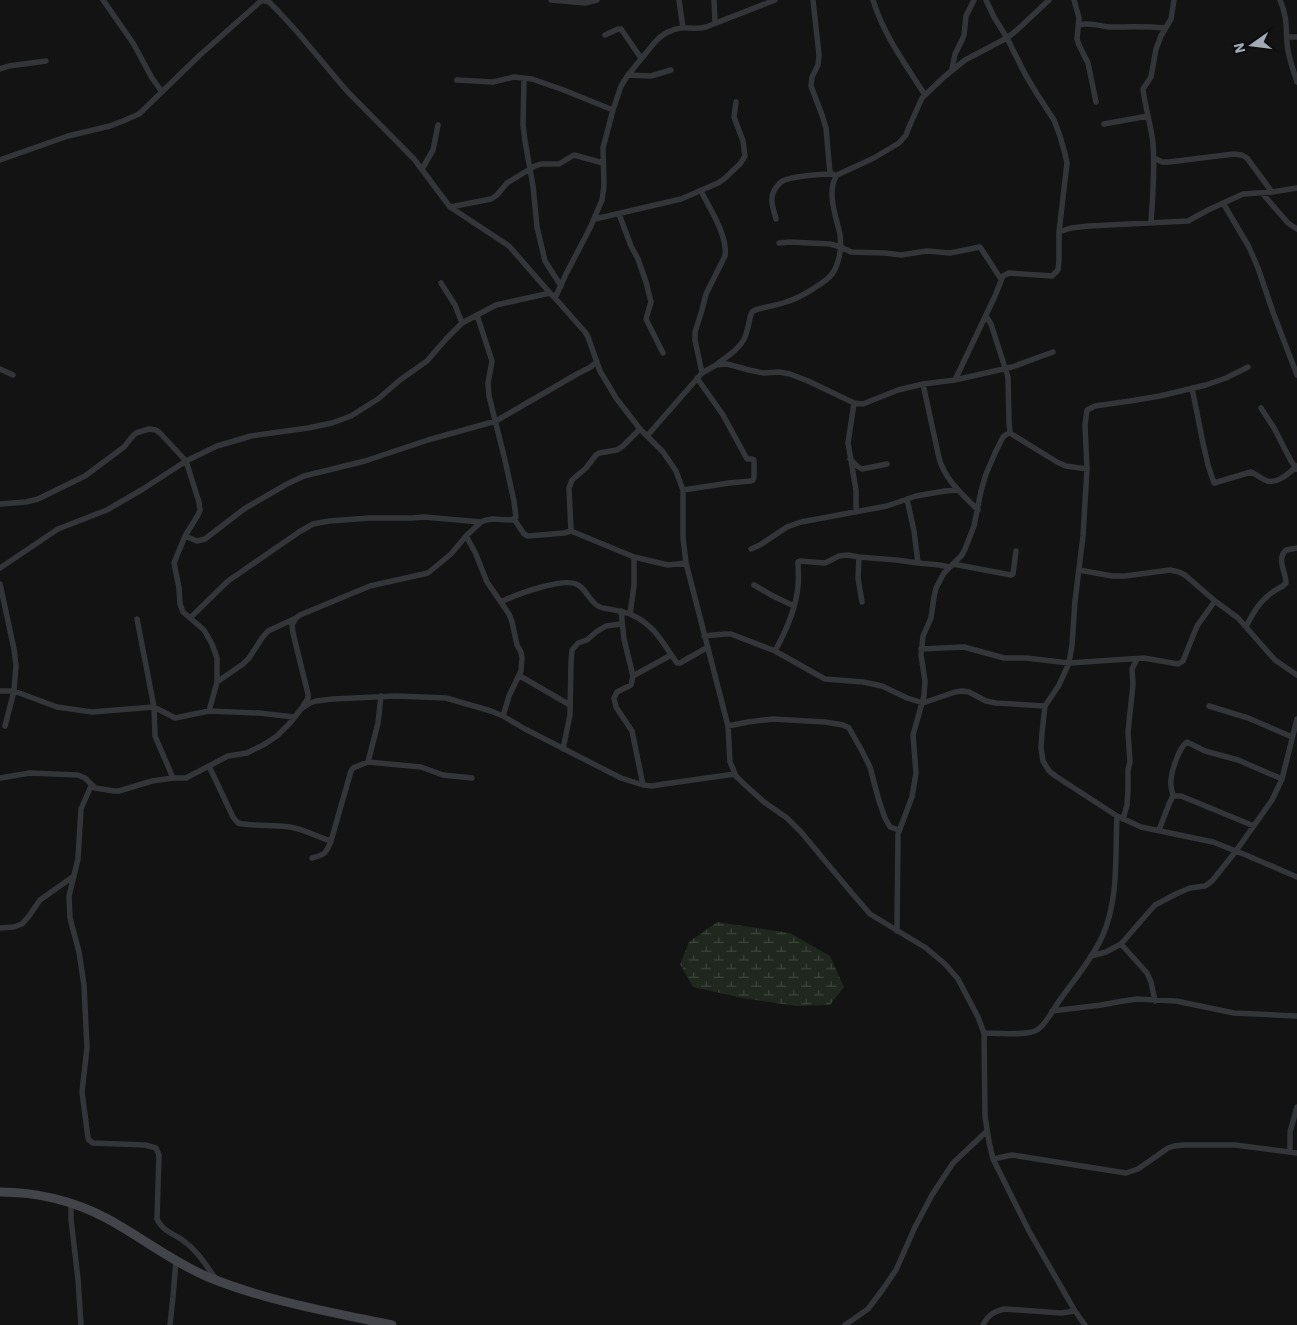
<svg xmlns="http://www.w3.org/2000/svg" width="1297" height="1325" viewBox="0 0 1297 1325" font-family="'IBM Plex Sans',sans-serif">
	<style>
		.wetland { fill: url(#wetland-marsh) }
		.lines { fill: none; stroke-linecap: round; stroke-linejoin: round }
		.minor { stroke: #343539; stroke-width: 5.5 }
		.secondary { stroke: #42444a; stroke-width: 9 }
	</style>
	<defs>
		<pattern id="wetland-marsh" width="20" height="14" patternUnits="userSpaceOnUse" patternTransform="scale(1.25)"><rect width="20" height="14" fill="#1f271f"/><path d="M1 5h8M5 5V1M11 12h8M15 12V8" fill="none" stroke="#3d443d"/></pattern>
	</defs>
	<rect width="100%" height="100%" fill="#131314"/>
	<path class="wetland" d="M717,922L790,933L830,956L844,987L830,1005L796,1006L742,998L693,987L680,964L689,942Z"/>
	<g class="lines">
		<path class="minor" d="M103,0L133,43L152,78L162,92
			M262,0L269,2L280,13L299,34L346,90L414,159L450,207L509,246L550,293L555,298L585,332L588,337L600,371L616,398L640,429L663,452L676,471L683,490V538L686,563L728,726L730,762L736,776L744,784L764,802L787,818L801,832L851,892L870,914L926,948L945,964L958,979L978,1017L984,1033L985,1116L989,1142L993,1159L1029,1231L1075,1311L1085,1325
			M551,0L585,3L597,0
			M679,0L683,28
			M714,0L715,23
			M813,0L819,55L818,65L812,77L811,86L822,115L826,128L830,174
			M873,0C883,34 906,65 925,95
			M1074,0L1079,18L1077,39L1079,45L1088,63L1096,102
			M1280,0C1287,16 1286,26 1287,43C1288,57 1293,69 1297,82
			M1079,25C1088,22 1100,26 1110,27C1128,27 1146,26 1165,28
			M605,35L618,29H621L641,58
			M1287,37H1297
			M0,69L9,66L46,61
			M952,69L955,54L962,40L964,35L966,16L974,0
			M628,75L651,76L671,70
			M524,79L523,125L525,141L533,186L537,227L545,261L561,286
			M457,80L493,82L514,77L532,79L561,89L613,110
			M1104,124L1148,116
			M1154,158L1162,162H1169L1234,154L1242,155L1247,158L1272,192
			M0,160L68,136L110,126L123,121L139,114L200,55L262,0
			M422,169L433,150L438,125
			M701,191C710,209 728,236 725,256L706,294L702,310L695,332V340L702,373
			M1262,193L1288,223L1297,229
			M1223,203L1249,247L1258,268L1274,315L1297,375
			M450,207L491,199L497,195L507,183L535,166L541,164H559L574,155L603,163
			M619,214L631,246L638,259L646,282L651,302L646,319L663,353
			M595,219L681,199L718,183L724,179L740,164L745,156L743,141L734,117L736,102
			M776,219C774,211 769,199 774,191C775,188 779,184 781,182C789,176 823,174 833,174
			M1151,222C1153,196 1155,170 1153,143C1151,125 1145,107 1143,89L1151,77L1156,49L1161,36L1171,19L1174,0
			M1059,232L1071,228L1089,226L1188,221L1208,210L1243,194L1272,192L1297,188
			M779,243L790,242L830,244L841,247L851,252L885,253L901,255L927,251L950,253L980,247L1001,279
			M441,283L455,305L462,323
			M555,298L566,274L590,228L602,200L604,186L603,148L613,110L621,86L628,75L655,42C661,35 671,29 681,28C691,27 694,30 706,27L775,0
			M986,316L991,324L1008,377L1009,422L1010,433
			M716,365C726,357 740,349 745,337C748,330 749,321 751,314L753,311C763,307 775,306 786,302C800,298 815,288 826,280C833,275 836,269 838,261C841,252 841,243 840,234C836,217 826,191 837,175L874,158L899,143L906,135L909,127L922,98L944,77L965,60L1007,38L1017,30L1049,0
			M1248,367L1226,378L1206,385L1160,396L1130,401L1095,406L1087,410L1085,425L1087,469L1083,536L1075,601L1072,645L1069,663L1059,685L1045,706L1042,733L1041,748L1043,761L1049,771L1057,777L1117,816L1141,827L1213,842L1246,855L1297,877
			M0,369L13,375
			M955,380L995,296L1003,276L1009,273L1052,276L1058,270L1059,260V232L1067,163L1065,154L1060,136L1054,120L1037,94L1025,74L1007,38L994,17L986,0
			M923,384L939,458C945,480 962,494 978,510
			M1192,388L1203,443L1208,465L1214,483L1251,472C1256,474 1260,478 1265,480C1276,486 1289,473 1297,466
			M854,403L848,443L856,490V512
			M1261,408L1274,428L1291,461L1297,469
			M647,436L702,373L716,365L727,364L749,370L764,373L779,372L790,374L808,381L854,403L863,404L898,390L923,384L955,380L1012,367L1053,352
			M850,459L857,466L862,469L887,464
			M683,490L729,483L751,481L753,480L754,477V460L752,459H747L723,415L697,378
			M907,499L914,531L918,563
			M0,504L26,502L38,499L85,476L124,447L132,437L136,433L149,429L156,430L160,433L186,461L199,502L200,510L198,515L185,536L174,563L179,588L180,604L183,612L204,630L212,644L217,658V682L209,711
			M514,519L524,534L528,536L564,533L571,531L634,557L668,565L686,563
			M571,531L569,488L572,480L586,468L596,455L599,453L617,450L623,446L640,429
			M185,536L197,541L205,539L244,509L287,484L304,476L365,461L428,440L496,421L577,374L589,368L597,362
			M466,536L475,552L487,582L509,614L512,622L517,645L521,652L522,658L521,671L509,696L503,716
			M751,549L760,545L787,527L801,522L887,506L916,496L945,491L958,490
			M859,557L858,578L862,602
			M953,564L1011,575L1013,574L1016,551
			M0,568L58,529L107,510L143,489L186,461L217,446L251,436L308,428L332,423L351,416L378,399L400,380L427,361L446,339L462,323L496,305L550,293
			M1079,570L1112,576H1125L1170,570L1179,572L1185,575L1215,601L1238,618L1275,660L1297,675
			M0,584L14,649L16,666L14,691L5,726
			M754,585L773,596L794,606
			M501,602C515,595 565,576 578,585C587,590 590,603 600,607C609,610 620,610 630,614C655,625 662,642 677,663H680L708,647
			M621,611L624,639L633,676L631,685L617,692L614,698L616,707L632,731L643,785
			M630,614L634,586V557
			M190,618L228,581L299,532L313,524L329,521L369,518H412L424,517L481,522
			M137,619L154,707L155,736L173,778
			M1246,627C1252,614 1260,600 1273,592C1277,588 1282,588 1286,583C1286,571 1276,560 1286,550L1297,548
			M704,636L725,634H731L775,651C786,631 796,609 798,586C799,579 798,570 798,562L800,561L825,563L839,556L848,555L859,557L896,560L918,563L940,565L949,567
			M921,649L964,647L1004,658H1026L1069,663L1144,658L1178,664L1183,661L1197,626L1215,601
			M775,651L825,679L863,682L882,686L907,698L923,703L955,692L962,691L969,692L986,701L996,703L1045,706
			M520,676L570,705
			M633,676L671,655
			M217,682L243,664L249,658L262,638L268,631L296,618
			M0,691H14L57,707L92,712L154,707L175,718L209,711L259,713L294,717
			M303,706L308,698V694L293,633L292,625L296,618L300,615L370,586L428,573L451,554L466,536L481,522L486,520L492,519L512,520L516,517L514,501L504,456L489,396L488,383L492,361L477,315
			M1209,706L1248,718L1292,737
			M728,726L748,722L773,719L825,722L843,725L849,728L862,751L870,767L879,801L885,818L890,827L899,830
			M563,749L570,715L571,662L572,650L578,643L587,640L596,632L606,626L621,624
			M368,762L421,767L443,775L472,778
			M209,766L233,817L238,823C255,827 273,824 290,827C304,829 317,837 331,841
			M0,778L30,773L78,775L85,778L95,788L114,791H119L152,781L173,778H186L228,756L247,753L265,744L277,736L290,723L301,709L310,703L316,701L333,699L396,696L446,698L491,711L503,716L525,729L621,778L643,785L652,786L664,784L735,774
			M91,786L81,809L78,859L69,896L70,918L79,952L84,985L87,1048L82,1092L88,1138L89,1140L93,1143L145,1145L156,1148L159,1155L157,1219C162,1231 175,1234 185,1242C198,1251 207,1267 216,1279
			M1173,796C1172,790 1170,786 1171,780C1172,769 1179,748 1187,742L1205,751L1238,760L1282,779
			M1123,819L1127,805L1128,790V770L1130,762L1128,732L1133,684L1132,669L1137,659
			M1159,830L1169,804L1173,796H1181L1254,826
			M312,858C324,855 326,854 331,841L351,771L353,768L368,762L378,723L381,696
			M0,928L14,927L22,924L29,916L40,900L74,876
			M897,931L898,834L912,797L916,773L913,735L924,696L925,681L921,655L923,636L931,618L934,597L936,588L944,573L962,555L965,549L974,526L981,491L986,474L995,453L1003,437L1007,434L1010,433L1057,462L1066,466L1087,469
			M1121,944L1147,973L1151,982L1155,1001
			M1091,956L1106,952L1121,944L1155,905L1178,893L1190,888L1205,886L1212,881L1236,851L1272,800L1282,779L1297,719
			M1052,1011L1101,1005L1123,1001L1137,999L1176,1001L1234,1013L1297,1016
			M984,1033C996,1033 1028,1036 1037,1030C1046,1025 1055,1006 1062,997C1076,977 1092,959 1102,937C1119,900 1115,856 1117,816
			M1290,1152V1132L1297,1107
			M993,1159L1012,1155L1126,1173L1138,1169L1168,1148L1174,1146L1184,1145H1235L1297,1153
			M71,1204V1219L78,1279L81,1325
			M170,1325L173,1297L176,1260
			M845,1325L868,1309L883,1289L896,1270L915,1227L932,1195L953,1163L987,1131
			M983,1325C988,1315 993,1312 1004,1309L1061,1313L1075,1311"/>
		<path class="secondary" d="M0,1192C36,1192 74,1201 106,1218C140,1236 172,1262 208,1277C267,1301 330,1312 392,1325"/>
	</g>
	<g transform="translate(1252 45) rotate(256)" stroke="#0e0e0f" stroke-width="4" paint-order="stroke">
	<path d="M0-4L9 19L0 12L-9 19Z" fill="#a4aab5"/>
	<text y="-8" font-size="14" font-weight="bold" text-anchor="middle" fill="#a4aab5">N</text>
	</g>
</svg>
